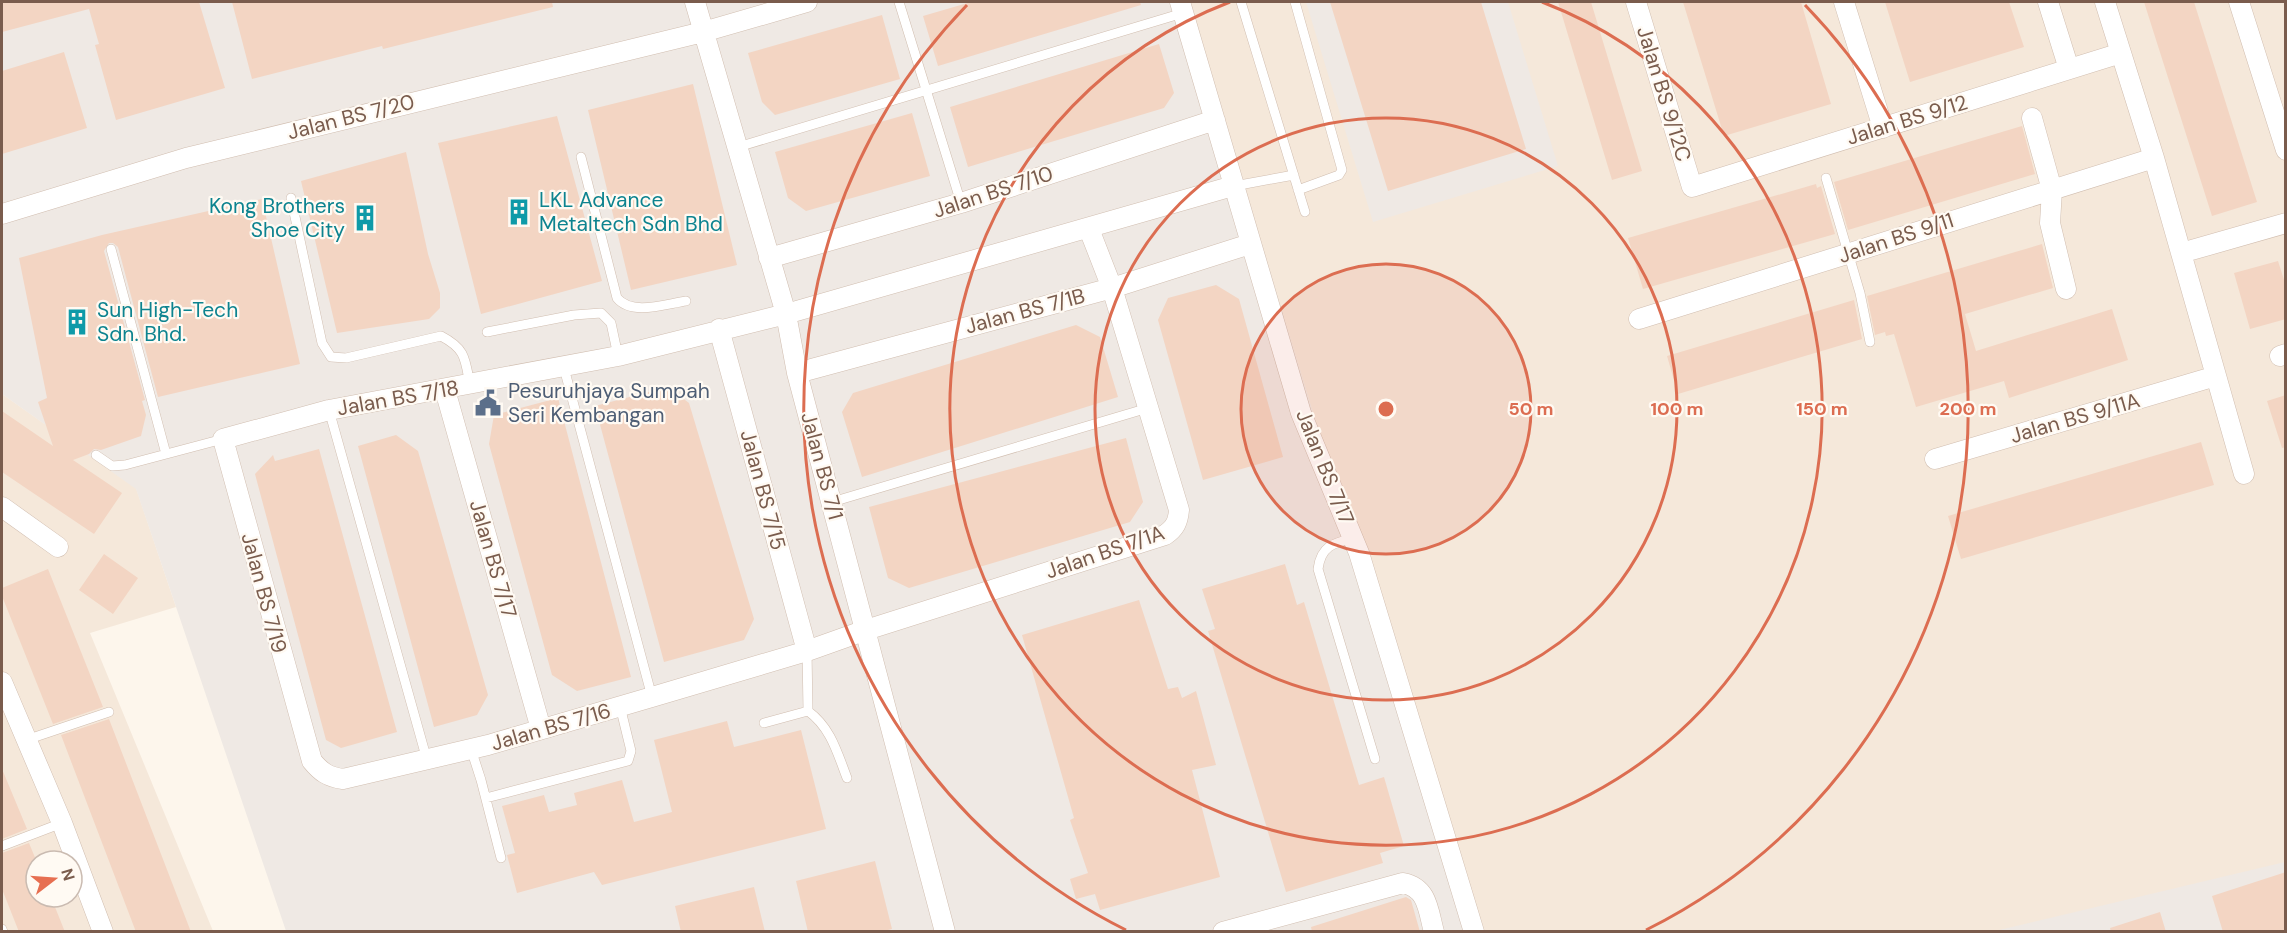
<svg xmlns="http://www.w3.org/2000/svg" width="2287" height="933" viewBox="0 0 2287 933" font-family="'DM Sans',sans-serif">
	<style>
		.residential { fill: #f5e8da; fill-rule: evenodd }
		.industrial { fill: #efe9e4 }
		.building { fill: #f3d5c3 }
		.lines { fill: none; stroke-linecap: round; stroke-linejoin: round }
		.lane-casing { stroke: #d1beb0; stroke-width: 10 }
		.street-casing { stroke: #d1beb0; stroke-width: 21 }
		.lane { stroke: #fff; stroke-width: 9 }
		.street { stroke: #fff; stroke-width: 20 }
		.ring { fill: none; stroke: #dc6d51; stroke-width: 3 }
		.labels { text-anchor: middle; stroke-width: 4.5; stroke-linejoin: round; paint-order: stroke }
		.street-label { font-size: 21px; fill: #7a5c4d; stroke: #fffaf3 }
		.culture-label { font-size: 21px; fill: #0d838f; stroke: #fffaf3; text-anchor: start }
		.service-label { font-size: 21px; fill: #4e5e75; stroke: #fffaf3; text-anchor: start }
		.centre { fill: #dc6d51; stroke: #fffaf3; stroke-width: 3 }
		.ring-label { font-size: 18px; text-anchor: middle; font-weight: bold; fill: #dc6d51; stroke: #fffaf3; stroke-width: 4.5; stroke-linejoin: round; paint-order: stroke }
	</style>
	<rect width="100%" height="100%" fill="#fdf6ec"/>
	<path class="residential" d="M1185,2H2285V931H1461Z
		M2,394L136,488L176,607L90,633L213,931H2ZM36,861H72V897H36Z"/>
	<path class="industrial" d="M2,2H1188L1471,931H286L136,489L2,394Z
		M1306,2H1508L1558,166L1373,222Z
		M2285,862V931H1995Z"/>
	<path class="building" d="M2,2H199L225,88L116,120L95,45L99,44L89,9L2,32Z
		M232,2H552L553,7L383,49L382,46L252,79Z
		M971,2H1140L1141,5L938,66L923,16Z
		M1330,2H1481L1526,149L1388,191Z
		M1558,2H1591L1642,171L1612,180Z
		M1683,2H1801L1831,104L1724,136Z
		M1885,2H2009L2024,47L1910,82Z
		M2144,2H2194L2257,202L2212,216Z
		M882,15L900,79L775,115L762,102L748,53Z
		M1159,44L1174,93L1164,108L968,167L950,107Z
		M64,52L87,128L2,154V71Z
		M693,84L737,265L631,290L588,110Z
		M912,113L930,176L806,211L788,198L775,152Z
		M557,116L602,281L481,314L438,143Z
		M2022,126L2035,174L1848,230L1834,182Z
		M406,152L428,254L440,293V308L429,319L337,333L301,181Z
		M1816,184L1817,188L1821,186L1835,234L1643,289L1628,238Z
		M262,199L300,364L158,397L118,247L113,243H109L104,251L145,400L142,401L146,415L141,436L101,450L94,449L89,454L73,460L122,493L94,534L2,472V411L53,446L38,402L47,398L19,258L102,235Z
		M2042,244L2053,288L1965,314L1976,351L2112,309L2128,360L2009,398L2004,381L1916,407L1894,334L1886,336L1885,332L1875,335L1867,296Z
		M2278,261L2286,286V319L2250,329L2234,273Z
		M1216,285L1239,299L1283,457L1203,480L1158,320L1168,298Z
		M1854,300L1862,339L1678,394L1667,356Z
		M1076,325L1100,337L1118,397L862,477L842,412L853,393Z
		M668,387L689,403L754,619L744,640L664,662L595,406Z
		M2286,395V447L2282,448L2267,401Z
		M558,398L631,677L577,691L552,675L489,444L494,415Z
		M396,435L418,451L488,695L477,715L434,727L358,446Z
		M1126,438L1143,502L1130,522L909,588L888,578L869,507Z
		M2201,442L2214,485L1961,559L1948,516Z
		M319,449L397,732L341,748L326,740L255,474L273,455L275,461Z
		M104,554L138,578L113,614L79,590Z
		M1285,564L1297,605L1304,602L1359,785L1384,777L1404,846L1380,853L1383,863L1286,892L1208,631L1215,629L1202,589Z
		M48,569L103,707L53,724L2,596V588Z
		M1139,600L1168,689L1178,687L1182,698L1196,691L1216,765L1192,770L1220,877L1100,910L1095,894L1076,899L1070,879L1088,873L1070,820L1074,818L1022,635Z
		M109,719L191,932H136L61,735Z
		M727,721L734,747L801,730L826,829L602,885L594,872L517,893L507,855L515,853L502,806L544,795L549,812L577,805L574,793L622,780L634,822L672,812L654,740Z
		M2,769L27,829L2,839Z
		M29,843L36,860V897H51L65,932H19L2,889V853Z
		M875,861L892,929L880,932H808L796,881Z
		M2286,872V932H2223L2212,896Z
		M754,887L765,932H681L675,906Z
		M1406,897L1411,900L1420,932H1312L1311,927Z
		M2160,912L2166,932H2111L2110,928Z"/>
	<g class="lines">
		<g class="lane-casing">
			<path id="lane" d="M899,2L961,203
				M1241,2L1305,212
				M1295,2L1342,170L1339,175L1298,190
				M738,147L1183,13
				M581,157L617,298C632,316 665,304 686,301
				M1826,178L1860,293L1870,342
				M1234,186L1294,175
				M291,198L322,343L331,357L346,358L441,336C466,349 465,359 470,385
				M111,249L166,454
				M487,332L574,315L601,313L611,323L618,356
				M564,368L652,697
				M329,410L427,760
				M96,455L112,466L125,465L223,439
				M832,502L1148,408
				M1354,538C1333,543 1321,546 1318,569L1375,759
				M807,651L808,711C831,728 837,752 847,778
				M764,723L808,711
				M26,740L109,712
				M471,749L481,780L501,858
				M486,798L628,761L631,751L620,706
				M2,846L62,823
				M2,929L3,932"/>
		</g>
		<g class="street-casing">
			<path id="street" d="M695,2L786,314L797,373L945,932
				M1180,2L1301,413L1359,553L1474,932
				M1636,2L1692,187L2121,53
				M1844,2L1883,128
				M2048,2L2069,69
				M2105,2L2154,158L2244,474
				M2239,2L2286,150
				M2032,118L2052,190L2050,223L2066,289
				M2,214L186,158L703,32L807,2
				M1089,229L1112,288L1179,510C1178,522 1175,528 1165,535L866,630L807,651L652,697L488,745L343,779C328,777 321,772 312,761L223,439L329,410L618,356L786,314L1233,186
				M2181,253L2286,223
				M769,258L961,203L1215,120
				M1639,319L2154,158
				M719,329L807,651
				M2280,356L2286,354
				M797,373L1112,288L1250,244
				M445,390L541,729
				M1935,459L2216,376
				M2,507L58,547
				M2,682L62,823L103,932
				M1223,932L1403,883C1428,888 1428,910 1434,932"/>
		</g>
		<use href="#lane" class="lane"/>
		<use href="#street" class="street"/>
	</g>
	<circle cx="1386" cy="409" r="145" fill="#dc6d51" fill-opacity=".12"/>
	<g class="ring">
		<circle cx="1386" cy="409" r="145"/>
		<circle cx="1386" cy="409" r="291"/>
		<path d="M1542 2A436 436 0 1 1 1230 2"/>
		<path d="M1126 930A582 582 0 0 1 967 5M1805 5A582 582 0 0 1 1646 930"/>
	</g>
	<defs>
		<g id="building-bare" transform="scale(2.07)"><path d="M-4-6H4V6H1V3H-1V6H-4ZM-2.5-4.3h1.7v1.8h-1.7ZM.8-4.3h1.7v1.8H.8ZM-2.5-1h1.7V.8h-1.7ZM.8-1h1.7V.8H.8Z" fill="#0f9aa8" stroke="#fffaf3" stroke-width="2.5" paint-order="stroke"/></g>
		<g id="civic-bare" transform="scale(2.07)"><path d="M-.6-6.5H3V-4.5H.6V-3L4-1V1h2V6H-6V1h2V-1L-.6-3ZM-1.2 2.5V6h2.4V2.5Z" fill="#5c6f8a" stroke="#fffaf3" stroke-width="2.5" paint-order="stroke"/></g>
	</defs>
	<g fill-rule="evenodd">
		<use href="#building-bare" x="519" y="212"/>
		<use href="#building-bare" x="365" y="218"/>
		<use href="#building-bare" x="77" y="322"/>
		<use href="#civic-bare" x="488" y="403"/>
	</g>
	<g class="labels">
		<g class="street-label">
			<text transform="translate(1664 94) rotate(73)" y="7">Jalan BS 9/12C</text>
			<text transform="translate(351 117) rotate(-14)" y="7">Jalan BS 7/20</text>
			<text transform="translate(1907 120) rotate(-17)" y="7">Jalan BS 9/12</text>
			<text transform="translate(993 192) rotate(-18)" y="7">Jalan BS 7/10</text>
			<text transform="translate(1896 238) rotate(-18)" y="7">Jalan BS 9/11</text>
			<text transform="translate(1025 311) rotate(-15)" y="7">Jalan BS 7/1B</text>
			<text transform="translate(398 398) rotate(-10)" y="7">Jalan BS 7/18</text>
			<text transform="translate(2075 418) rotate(-16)" y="7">Jalan BS 9/11A</text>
			<text transform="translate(822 466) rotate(75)" y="7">Jalan BS 7/1</text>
			<text transform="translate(1325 467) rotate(68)" y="7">Jalan BS 7/17</text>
			<text transform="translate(763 490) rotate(75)" y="7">Jalan BS 7/15</text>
			<text transform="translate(1105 552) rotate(-19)" y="7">Jalan BS 7/1A</text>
			<text transform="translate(493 559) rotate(74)" y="7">Jalan BS 7/17</text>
			<text transform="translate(264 593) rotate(75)" y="7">Jalan BS 7/19</text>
			<text transform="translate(551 727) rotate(-16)" y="7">Jalan BS 7/16</text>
		</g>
		<g class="culture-label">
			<text x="539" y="207">LKL Advance<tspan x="539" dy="24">Metaltech Sdn Bhd</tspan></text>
			<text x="345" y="213" text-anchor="end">Kong Brothers<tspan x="345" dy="24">Shoe City</tspan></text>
			<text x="97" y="317">Sun High-Tech<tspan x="97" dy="24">Sdn. Bhd.</tspan></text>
		</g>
		<g class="service-label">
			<text x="508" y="398">Pesuruhjaya Sumpah<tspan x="508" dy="24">Seri Kembangan</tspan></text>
		</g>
	</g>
	<circle cx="1386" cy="409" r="9" class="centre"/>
	<g class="ring-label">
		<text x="1531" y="415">50 m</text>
		<text x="1677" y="415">100 m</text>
		<text x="1822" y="415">150 m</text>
		<text x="1968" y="415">200 m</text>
	</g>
	<rect width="2287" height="933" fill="none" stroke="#7a5c4d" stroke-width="6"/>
	<g transform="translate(54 879) rotate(73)"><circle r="28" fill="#fffaf3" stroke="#cabbb1" stroke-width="1.5"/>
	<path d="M0-4.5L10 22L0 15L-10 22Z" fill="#e76f51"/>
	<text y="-9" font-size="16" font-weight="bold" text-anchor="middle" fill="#7a5c4d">N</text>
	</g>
</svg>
